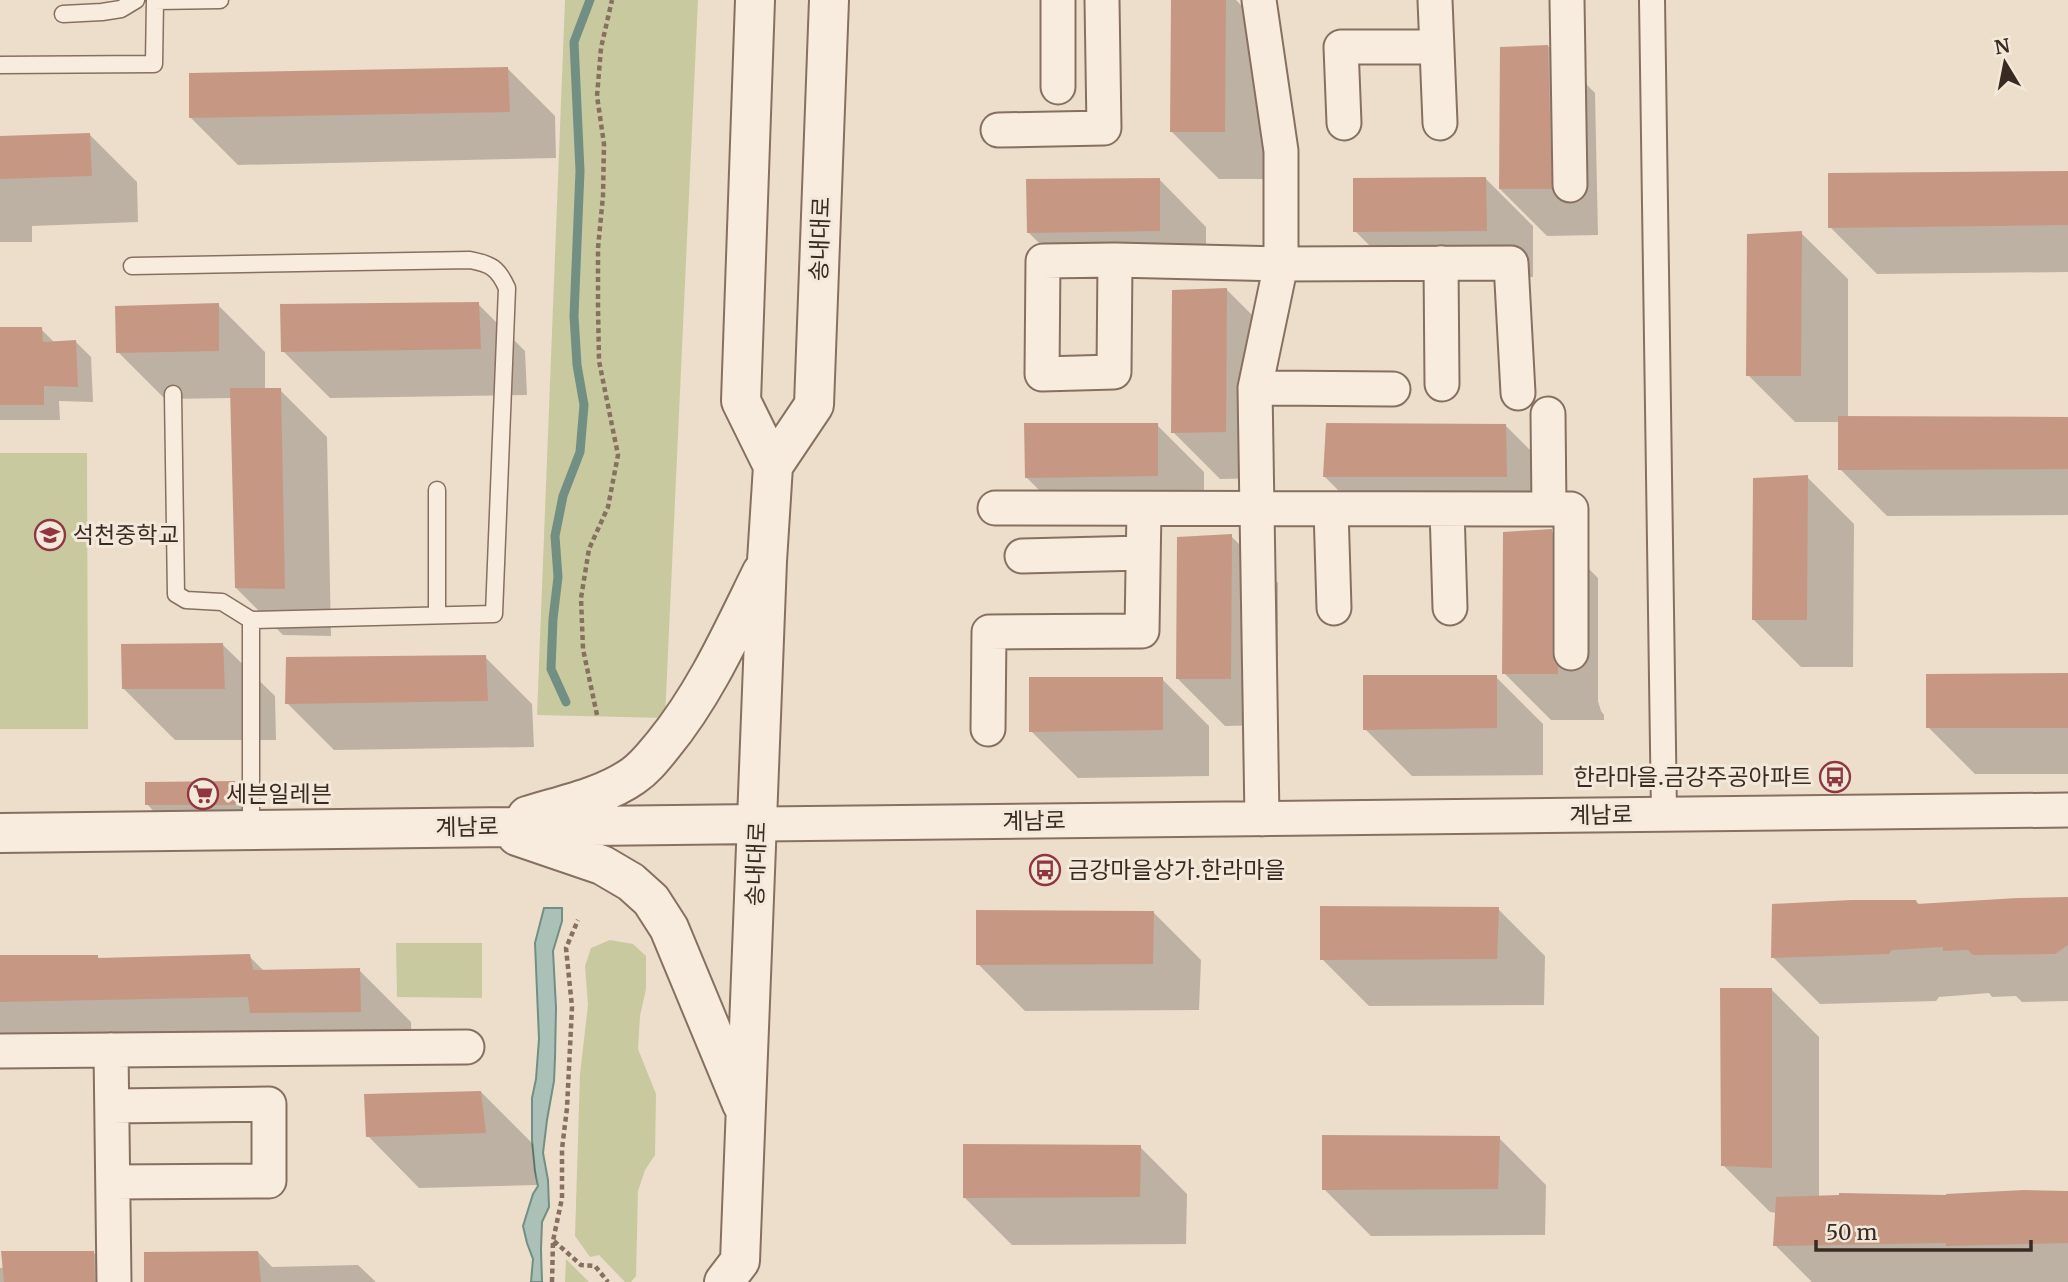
<svg xmlns="http://www.w3.org/2000/svg" width="2068" height="1282" viewBox="0 0 2068 1282" font-family="Merriweather,'Noto Sans KR',serif">
	<style>
		.green { fill: #c9c99f }
		.water { fill: #abc1b8; stroke: #728f84; stroke-width: 2 }
		.shadow { fill: #0003 }
		.lines { fill: none; stroke-linecap: round; stroke-linejoin: round }
		.stream { stroke: #728f84; stroke-width: 9 }
		.building { fill: #c69884 }
		.service-casing { stroke: #877060; stroke-width: 19 }
		.pedestrian-casing { stroke: #877060; stroke-width: 28 }
		.minor-casing { stroke: #877060; stroke-width: 37 }
		.tertiary-casing { stroke: #877060; stroke-width: 42 }
		.path { stroke: #877060; stroke-width: 4.5; stroke-dasharray: 5 3.5; stroke-linecap: butt }
		.service { stroke: #f7ecde; stroke-width: 16 }
		.pedestrian { stroke: #f7ecde; stroke-width: 24 }
		.minor { stroke: #f7ecde; stroke-width: 33 }
		.tertiary { stroke: #f7ecde; stroke-width: 38 }
		.labels { text-anchor: middle; stroke-width: 6; stroke-linejoin: round; paint-order: stroke }
		.street-label { font-size: 23px; fill: #392b22; stroke: #f3e9da }
		.poi-label { font-size: 23px; fill: #392b22; stroke: #f3e9da; text-anchor: start }
	</style>
	<rect width="100%" height="100%" fill="#ecdecb"/>
	<path class="green" d="M565,0H698L665,718L537,715Z
		M0,453H87L88,729H0Z
		M610,940L633,944L646,956V989L640,1016L638,1049L656,1094L655,1155L645,1170L638,1191L636,1276L631,1282H625L599,1255L590,1257L575,1236L580,1074L588,1005L585,966L591,948Z
		M396,943H482V998L397,997Z
		M566,1259L589,1282H565Z"/>
	<path class="water" d="M544,908H562V921L553,951L556,1008L555,1058L554,1081L547,1120L543,1153L548,1180L549,1207L542,1222L541,1249L542,1282H531L533,1259L527,1243L523,1226L533,1194L538,1186L535,1171L532,1140V1098L536,1079L539,1039L535,943Z"/>
	<path class="shadow" d="M1173,0H1236L1272,37V179H1219L1172,132Z
		M1548,46L1595,93L1598,235L1547,236L1500,189Z
		M508,69L555,116L556,158L238,165L191,118Z
		M90,135L137,182L138,222L32,226V242H0V138Z
		M2068,172V272L1877,274L1830,227Z
		M1159,179L1206,227V277L1075,279L1028,232Z
		M1486,179L1533,226V277L1402,278L1355,231Z
		M1801,233L1848,279V418L2068,419V515L1887,516L1840,469L1839,422H1795L1748,375Z
		M1226,289L1273,336L1272,478L1220,479L1173,432Z
		M478,304L525,351L527,395L330,398L283,351Z
		M218,305L265,352V390H280L327,437L331,636L283,635L236,588L232,398L165,399L118,352Z
		M0,329H41L55,343L76,342L91,357L93,402L59,401L60,420H0Z
		M1157,425L1204,472V522L1073,524L1026,477Z
		M1506,426L1553,473V523L1372,524L1325,477Z
		M1807,477L1854,524L1853,667H1801L1754,620Z
		M1551,531L1598,578V701L1601,711L1604,715V720H1551L1504,673Z
		M1231,536L1278,583V725L1225,726L1178,679Z
		M223,645L275,696L276,740H175L123,688Z
		M485,657L532,704L534,747L334,750L287,703Z
		M2068,675V774H1975L1928,727Z
		M1496,677L1543,724V775L1412,776L1365,729Z
		M1162,679L1209,726V776L1078,778L1031,731Z
		M234,783L244,793L245,815H157L147,804Z
		M2068,899V1001L2022,1002L2016,996L1992,997L1989,993L1939,997L1936,1001L1820,1004L1773,957L1916,901L1920,905Z
		M1498,909L1545,956L1544,1005L1369,1006L1322,959Z
		M1154,913L1201,960L1199,1010L1025,1011L978,964Z
		M249,956L264,971L359,970L411,1022L412,1063L0,1064V957H98L100,960Z
		M1772,990L1819,1037V1197H1948L2068,1192V1282H1812L1775,1245L1777,1213L1770,1212L1723,1165Z
		M481,1092L533,1144L537,1185L419,1188L368,1136Z
		M1499,1138L1546,1185L1545,1235L1371,1236L1324,1189Z
		M1140,1147L1187,1194L1186,1244L1012,1245L965,1198Z
		M258,1252L272,1267L358,1265L376,1282H146Z
		M94,1253L123,1282H0V1268Z"/>
	<g class="lines">
		<path class="stream" d="M566,702L551,669L553,619L558,577L555,536L563,496L580,452L584,405L577,365L574,316L580,171L574,42L590,0"/>
	</g>
	<path class="building" d="M1171,0H1226L1225,132H1170Z
		M1548,45L1552,189H1499L1500,47Z
		M508,67L510,112L189,118V73Z
		M90,133L92,176L0,179V136Z
		M2068,171V225L1828,228V173Z
		M1486,177L1487,231L1353,232V178Z
		M1160,178V231L1027,233L1026,179Z
		M1802,231L1801,376H1746L1747,234Z
		M1227,288L1226,432L1171,433L1172,290Z
		M479,302L481,349L281,352L280,304Z
		M219,303V351L116,353L115,306Z
		M0,327H42L43,342L76,340L78,387L44,386V405H0Z
		M230,388H281L285,589L235,588Z
		M1838,416L2068,417V469L1838,470Z
		M1024,423H1158V476L1025,478Z
		M1326,423L1506,424L1507,477H1323Z
		M1808,475L1807,620H1752L1753,478Z
		M1552,529V653L1554,662L1558,666V674H1502L1503,532Z
		M1232,534L1231,679H1176L1177,537Z
		M223,643L225,689H122L121,644Z
		M486,655L488,701L285,704L286,657Z
		M2068,673V728H1926V674Z
		M1363,675H1497V728L1363,730Z
		M1029,677H1163V730L1029,732Z
		M235,781V805H145V782Z
		M2068,897V945L2055,954L1973,955L1968,950L1943,951V947L1892,950L1889,954L1771,958L1772,904L1851,900H1916L1917,904L2017,898Z
		M1320,906L1499,907L1497,959L1320,960Z
		M976,910L1154,911L1153,964L976,965Z
		M250,954L253,970L360,968L361,1012L250,1013L248,997L0,1002V955H98V958Z
		M1720,988H1772V1168L1721,1166Z
		M481,1091L486,1133L366,1137L364,1094Z
		M1322,1135L1500,1136L1498,1189L1322,1190Z
		M963,1144L1141,1145L1140,1197L963,1198Z
		M2024,1190L2068,1191V1243L1946,1246V1243L1773,1246L1776,1197L1839,1195V1193L1946,1195V1194Z
		M1,1251H94L95,1282H4Z
		M258,1251L261,1282H144V1252Z"/>
	<g class="lines">
		<g class="service-casing">
			<path id="service" d="M155,1L220,0
				M63,14L102,12L121,9L136,0
				M0,65L154,64L155,0
				M132,266L470,260C491,264 498,268 507,288L494,614L251,620V830
				M173,394L176,594L186,600L222,602L251,620
				M437,490V615"/>
		</g>
		<g class="pedestrian-casing">
			<path id="pedestrian" d="M1652,0L1664,814"/>
		</g>
		<g class="minor-casing">
			<path id="minor" d="M1058,0V87
				M1259,0L1281,151V264L1255,388L1262,819
				M1435,0L1440,123
				M1567,0L1570,185
				M1344,123L1341,47H1436
				M998,130L1104,128L1102,0
				M1115,260L1114,372L1042,374L1043,261L1115,260L1281,264L1511,263L1518,393
				M1441,263L1442,384
				M1255,388L1393,389
				M1548,414L1549,509
				M995,508L1571,509V653
				M1331,509L1334,608
				M1447,509L1450,608
				M1022,556L1143,553
				M988,729L989,632L1142,631L1144,509
				M757,824L2068,810
				M111,1050L114,1282
				M0,1051L467,1047
				M112,1106L269,1104V1181L113,1182"/>
		</g>
		<g class="tertiary-casing">
			<path id="tertiary" d="M773,466L814,405L829,0
				M527,816C562,805 603,797 633,776C645,768 654,756 663,745C705,694 733,631 762,572
				M0,833L757,824
				M517,836L602,865L631,882L651,900L669,928L742,1104
				M724,1282L740,1261L767,561L773,466L741,401L755,0"/>
		</g>
		<path class="path" d="M597,715L583,649L581,598L589,549L608,507L618,455L599,361L598,308V248L603,196L604,144L597,96L601,48L612,0
			M554,1241L581,1265L595,1266L608,1282
			M552,1282L553,1241L562,1198V1149L567,1108L572,1007L566,948L578,920"/>
		<use href="#service" class="service"/>
		<use href="#pedestrian" class="pedestrian"/>
		<use href="#minor" class="minor"/>
		<use href="#tertiary" class="tertiary"/>
	</g>
	<defs>
		<g id="school-ring" transform="scale(1.575)"><circle r="9.5" fill="#f3e9da" stroke="#913540" stroke-width="1.5"/><path d="M0-5L7-2L0 1L-7-2ZM-4 1L0 2.5L4 1V4Q0 6-4 4Z" fill="#913540"/></g>
		<g id="bus-ring" transform="scale(1.575)"><circle r="9.5" fill="#f3e9da" stroke="#913540" stroke-width="1.5"/><path d="M-5-6H5V4H4V6H2V4H-2V6H-4V4H-5ZM-3.5-4V0h7V-4ZM-3.5 1.2v1.5H-2V1.2ZM2 1.2v1.5H3.5V1.2Z" fill="#913540"/></g>
		<g id="supermarket-ring" transform="scale(1.575)"><circle r="9.5" fill="#f3e9da" stroke="#913540" stroke-width="1.5"/><path d="M-6-5.5h2.5l.6 2H6L4.5 2H-2.5L-4.4-4H-6ZM-1.5 3.2a1.3 1.3 0 1 0 .1 0ZM3 3.2a1.3 1.3 0 1 0 .1 0Z" fill="#913540"/></g>
	</defs>
	<g fill-rule="evenodd">
		<use href="#school-ring" x="50" y="535"/>
		<use href="#bus-ring" x="1835" y="777"/>
		<use href="#supermarket-ring" x="203" y="794"/>
		<use href="#bus-ring" x="1045" y="870"/>
	</g>
	<g class="labels">
		<g class="street-label">
			<text transform="translate(820 239) rotate(-88)" y="8">송내대로</text>
			<text transform="translate(1601 815) rotate(-1)" y="8">계남로</text>
			<text transform="translate(1034 821) rotate(-1)" y="8">계남로</text>
			<text transform="translate(467 827) rotate(-1)" y="8">계남로</text>
			<text transform="translate(756 864) rotate(-88)" y="8">송내대로</text>
		</g>
		<g class="poi-label">
			<text x="73" y="543">석천중학교</text>
			<text x="1812" y="785" text-anchor="end">한라마을.금강주공아파트</text>
			<text x="226" y="802">세븐일레븐</text>
			<text x="1068" y="878">금강마을상가.한라마을</text>
		</g>
	</g>
	<g transform="translate(2005 63) rotate(350)" stroke="#f3e9da" stroke-width="5" paint-order="stroke">
	<path d="M0-5L12 26L0 18L-12 26Z" fill="#392b22"/>
	<text y="-10" font-size="19" font-weight="bold" text-anchor="middle" fill="#392b22">N</text>
	</g>
	<path d="M1816 1240v10h215v-10" fill="none" stroke="#392b22" stroke-width="3.5"/>
	<text x="1826" y="1240" font-size="21" fill="#392b22" stroke="#f3e9da" stroke-width="5" paint-order="stroke">50 m</text>
</svg>
